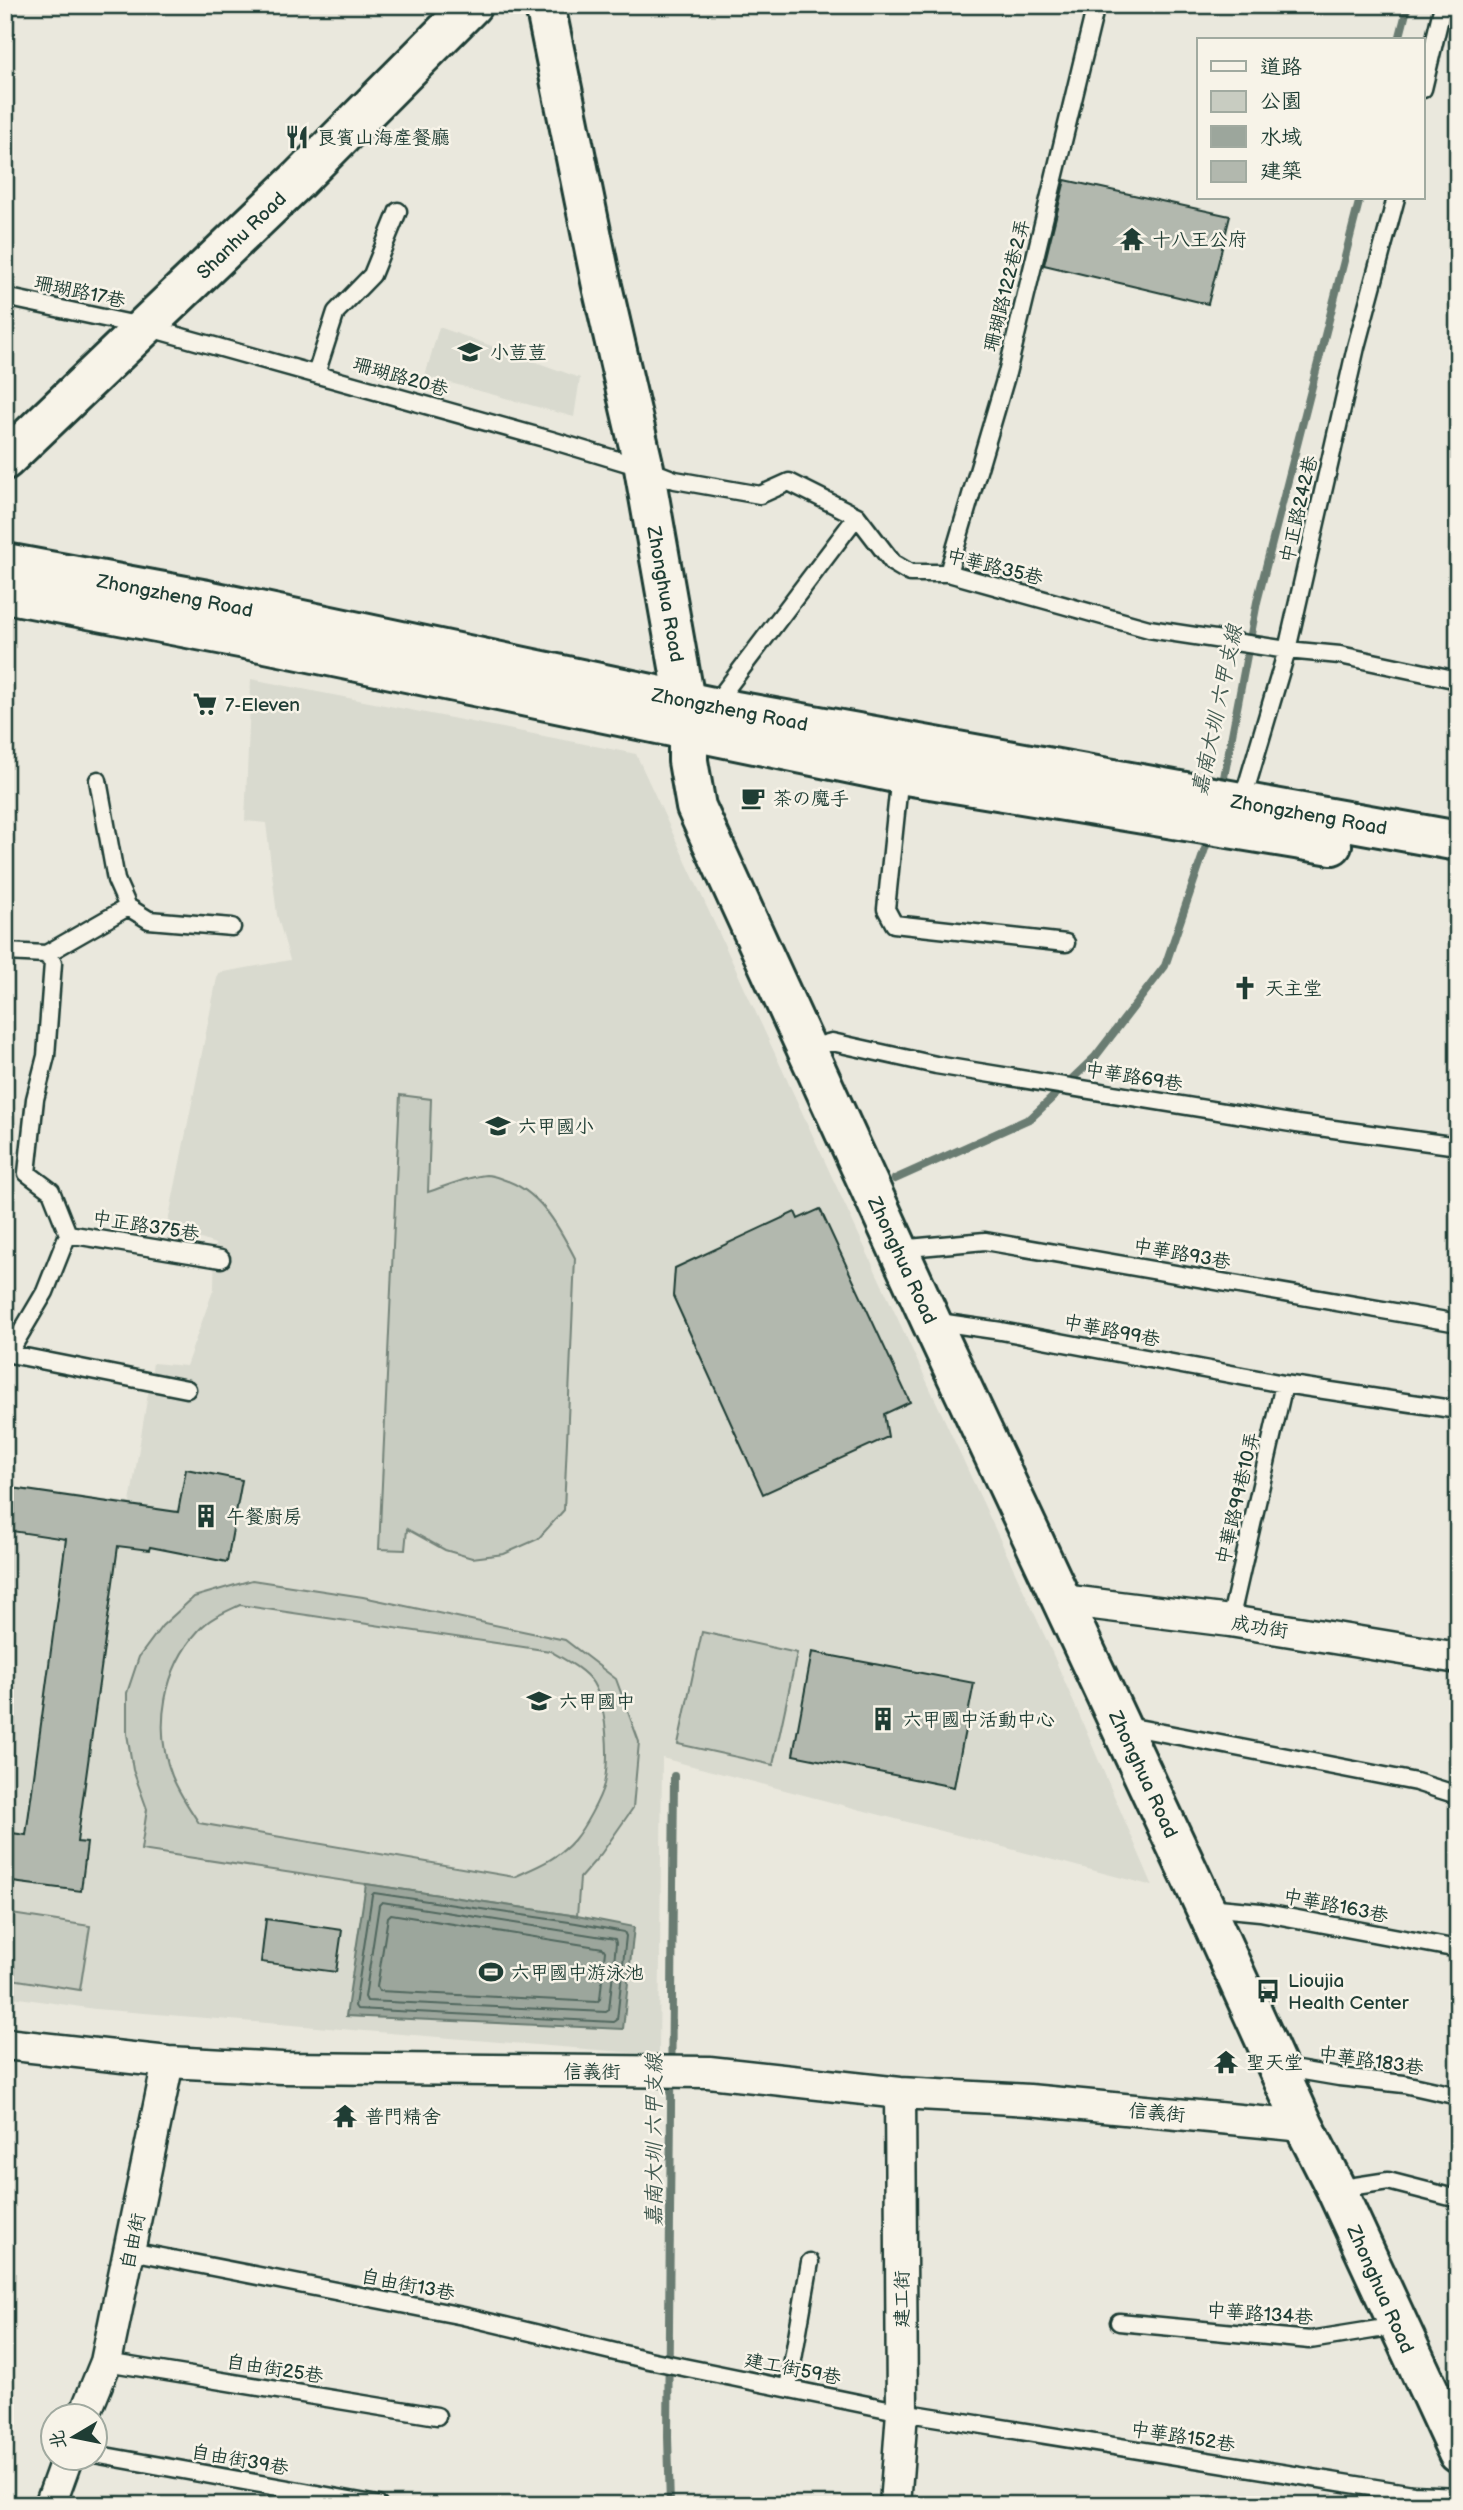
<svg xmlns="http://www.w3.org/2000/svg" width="1463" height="2510" viewBox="0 0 1463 2510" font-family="'Balsamiq Sans','LXGW WenKai TC','Klee One',sans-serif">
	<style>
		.built { fill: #d9dacf }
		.green { fill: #c8ccc1; stroke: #74847a; stroke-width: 2; fill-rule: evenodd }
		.water { fill: #9ca69c; stroke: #6a7c72; stroke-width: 2 }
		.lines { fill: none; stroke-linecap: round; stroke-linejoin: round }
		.shore { stroke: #51675e; stroke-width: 2 }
		.stream { stroke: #6a7c72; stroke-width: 8 }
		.building { fill: #b2b8ae; stroke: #1f3d34; stroke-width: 2 }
		.service-casing { stroke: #1f3d34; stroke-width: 21 }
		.minor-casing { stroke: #1f3d34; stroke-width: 35 }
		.tertiary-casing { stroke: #1f3d34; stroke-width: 44 }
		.secondary-casing { stroke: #1f3d34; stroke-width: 44 }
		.service { stroke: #f7f3e8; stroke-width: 16 }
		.minor { stroke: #f7f3e8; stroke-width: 30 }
		.tertiary { stroke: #f7f3e8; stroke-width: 38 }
		.secondary { stroke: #f7f3e8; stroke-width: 38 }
		.labels { text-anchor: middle; stroke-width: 5; stroke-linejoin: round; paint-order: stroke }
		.poi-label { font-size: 19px; fill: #1f3d34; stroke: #f7f3e8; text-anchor: start }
		.street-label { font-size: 19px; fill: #1f3d34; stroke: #f7f3e8 }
		.water-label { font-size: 21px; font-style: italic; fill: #445c53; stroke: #f7f3e8 }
	</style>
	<rect width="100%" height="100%" fill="#eae8dd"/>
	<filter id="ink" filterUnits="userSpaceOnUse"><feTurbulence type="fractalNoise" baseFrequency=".0143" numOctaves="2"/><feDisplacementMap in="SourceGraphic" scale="14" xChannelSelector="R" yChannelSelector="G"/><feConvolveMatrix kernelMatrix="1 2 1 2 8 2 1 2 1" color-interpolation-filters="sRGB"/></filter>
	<g filter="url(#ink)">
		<path class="built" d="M439,327L580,378L574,417L425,376Z
			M251,679L636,754L1048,1643L1153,1886L662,1758L659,2055L95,2009L5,1996V1486L130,1503L153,1363L186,1366L214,1288L215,1244L167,1227L218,973L290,960L277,915L266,823L245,821Z"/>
		<path class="green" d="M400,1095L431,1099L428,1192C447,1186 466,1177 486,1175C492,1175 497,1177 502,1179C539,1190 558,1225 575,1258L564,1510L538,1539L504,1554L472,1558L445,1550L407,1529L405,1550L379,1549Z
			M252,1580L363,1597L565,1640L616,1679L639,1742L633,1808L601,1854L580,1878L577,1916L141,1850L147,1809L133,1770L127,1734V1693L139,1657L162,1626L194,1597ZM240,1605L550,1651C564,1659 585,1670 593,1683C607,1707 610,1757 604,1784C600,1799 584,1828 574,1840C558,1859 536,1867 514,1877L199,1823C189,1808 179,1793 172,1776C153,1728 164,1668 199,1630C210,1618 225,1612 240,1605Z
			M702,1632L797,1653L773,1765L678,1744Z
			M5,1913L90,1926L80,1990L5,1978Z"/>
		<path class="water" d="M366,1884L577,1916L634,1927L623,2029L346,2016Z"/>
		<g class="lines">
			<path class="shore" d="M374,1893L576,1923L624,1932L626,1936L617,2020L614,2022L357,2009L355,2006L372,1895Z
				M382,1902L615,1939L616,1943L609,2010L606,2012L367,2001L365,1997L379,1905Z
				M391,1914L603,1948L605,1951L600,1999L597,2002L379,1991L377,1987L388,1917Z"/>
			<path class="stream" d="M1399,40L1408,5
				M1222,788L1257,602L1360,198
				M895,1179L1031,1118L1095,1057L1165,966L1210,834
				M670,2505L668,2437L674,1776"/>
		</g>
		<path class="building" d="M1065,180L1230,216L1208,304L1044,265Z
			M820,1209L910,1402L884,1414L888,1437L763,1494L673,1296L675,1268L795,1212L798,1219Z
			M186,1469L242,1480L227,1562L150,1547L149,1550L118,1546L77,1842L87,1843L81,1891L5,1881V1832L26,1835L66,1539L5,1530V1487L178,1512Z
			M812,1652L974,1683L954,1787L793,1755Z
			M266,1919L342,1930L336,1972L261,1962Z"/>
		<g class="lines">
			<g class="service-casing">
				<path id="service" d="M1423,89L1443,5
					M5,297L146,327L551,440L644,468L675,480L760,495L789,482L857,516L893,563L910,573H948L1149,629L1287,650L1340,655L1458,680
					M316,374L336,312L372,275L398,211
					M948,573L1007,373L1096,5
					M714,705L857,516
					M900,774L886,909L894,924L1066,943
					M98,780L116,880L128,907L149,920L232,927
					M1242,802L1287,650L1356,347L1396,198
					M5,952L46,954L53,963L46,1056L35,1099L27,1173L51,1191L68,1234
					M46,954L128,907
					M806,1049L832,1042L936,1065L1297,1124L1458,1146
					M68,1234L221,1259
					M898,1249L985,1241L1458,1323
					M932,1321L1001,1331L1284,1384L1458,1410
					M5,1353L187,1389
					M9,1353L45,1292L68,1234
					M1230,1621L1284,1384
					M1122,1725L1416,1782L1451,1793L1458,1789
					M1208,1907L1260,1912L1458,1949
					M1280,2067L1339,2077L1404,2084L1458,2096
					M1336,2189L1388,2181L1458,2199
					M131,2251L463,2316L649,2360L902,2412L1413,2494L1458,2496
					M1119,2322L1310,2340L1397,2326
					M106,2362L437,2416
					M788,2388L810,2262
					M94,2454L378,2505"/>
			</g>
			<g class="minor-casing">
				<path id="minor" d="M1062,1600L1230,1621L1458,1658
					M5,2044L168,2062L282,2068L709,2072L900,2093L1029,2100L1304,2126
					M84,2416L106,2362L168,2062
					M50,2505L67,2458
					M895,2505L902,2412L900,2093"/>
			</g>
			<g class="tertiary-casing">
				<path id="tertiary" d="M543,5L547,15L602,286L644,468L685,701L688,730V761L696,807L931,1321L1205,1907L1304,2126L1336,2189L1458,2453
					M5,460L299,179L472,5"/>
			</g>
			<g class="secondary-casing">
				<path id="secondary" d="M5,563L207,600L713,707L1458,841
					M5,593L266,643L900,774L1332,845"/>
			</g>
			<use href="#service" class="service"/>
			<use href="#minor" class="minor"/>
			<use href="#tertiary" class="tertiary"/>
			<use href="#secondary" class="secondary"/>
		</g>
	</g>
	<defs>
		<g id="restaurant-bare" transform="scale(1.89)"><path d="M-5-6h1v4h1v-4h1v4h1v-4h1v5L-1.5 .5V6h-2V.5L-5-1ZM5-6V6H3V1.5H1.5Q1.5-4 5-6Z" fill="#1f3d34" stroke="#f7f3e8" stroke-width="2.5" paint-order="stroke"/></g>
		<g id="temple-bare" transform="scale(1.89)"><path d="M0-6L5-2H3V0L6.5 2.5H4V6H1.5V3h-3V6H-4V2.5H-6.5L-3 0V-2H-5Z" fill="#1f3d34" stroke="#f7f3e8" stroke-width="2.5" paint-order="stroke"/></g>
		<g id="school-bare" transform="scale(1.89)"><path d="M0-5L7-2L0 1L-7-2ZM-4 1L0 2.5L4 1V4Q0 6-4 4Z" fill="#1f3d34" stroke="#f7f3e8" stroke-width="2.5" paint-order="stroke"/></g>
		<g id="supermarket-bare" transform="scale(1.89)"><path d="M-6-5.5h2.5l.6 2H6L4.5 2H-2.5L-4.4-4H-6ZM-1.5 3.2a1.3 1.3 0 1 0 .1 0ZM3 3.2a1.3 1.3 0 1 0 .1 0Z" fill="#1f3d34" stroke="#f7f3e8" stroke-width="2.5" paint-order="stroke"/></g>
		<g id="cafe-bare" transform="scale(1.89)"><path d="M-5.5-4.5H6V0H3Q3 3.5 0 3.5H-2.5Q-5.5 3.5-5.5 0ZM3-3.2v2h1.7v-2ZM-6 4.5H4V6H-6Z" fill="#1f3d34" stroke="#f7f3e8" stroke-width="2.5" paint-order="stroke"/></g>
		<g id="church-bare" transform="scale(1.89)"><path d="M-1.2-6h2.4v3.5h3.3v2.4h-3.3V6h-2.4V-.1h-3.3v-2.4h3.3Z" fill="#1f3d34" stroke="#f7f3e8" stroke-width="2.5" paint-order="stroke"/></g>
		<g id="building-bare" transform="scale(1.89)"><path d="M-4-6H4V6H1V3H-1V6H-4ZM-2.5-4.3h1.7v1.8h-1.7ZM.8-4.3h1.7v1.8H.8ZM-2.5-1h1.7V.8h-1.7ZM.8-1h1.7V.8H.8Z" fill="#1f3d34" stroke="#f7f3e8" stroke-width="2.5" paint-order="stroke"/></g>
		<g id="stadium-bare" transform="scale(1.89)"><path d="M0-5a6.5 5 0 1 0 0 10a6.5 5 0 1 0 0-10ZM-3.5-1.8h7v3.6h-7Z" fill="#1f3d34" stroke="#f7f3e8" stroke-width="2.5" paint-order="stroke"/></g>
		<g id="bus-bare" transform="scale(1.89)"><path d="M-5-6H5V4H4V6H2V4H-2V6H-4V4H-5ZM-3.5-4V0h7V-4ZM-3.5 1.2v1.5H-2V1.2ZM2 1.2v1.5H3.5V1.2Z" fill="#1f3d34" stroke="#f7f3e8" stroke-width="2.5" paint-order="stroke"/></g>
	</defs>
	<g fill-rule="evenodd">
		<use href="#restaurant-bare" x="297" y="137"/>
		<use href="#temple-bare" x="1132" y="239"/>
		<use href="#school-bare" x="470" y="352"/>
		<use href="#supermarket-bare" x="205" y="704"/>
		<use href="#cafe-bare" x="753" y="798"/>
		<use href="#church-bare" x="1245" y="988"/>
		<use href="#school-bare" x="498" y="1126"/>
		<use href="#building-bare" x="206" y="1516"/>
		<use href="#school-bare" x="539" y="1701"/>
		<use href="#building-bare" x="883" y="1719"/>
		<use href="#stadium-bare" x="491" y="1972"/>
		<use href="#bus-bare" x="1268" y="1991"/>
		<use href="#temple-bare" x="1226" y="2062"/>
		<use href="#temple-bare" x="345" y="2116"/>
	</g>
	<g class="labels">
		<g class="poi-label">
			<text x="317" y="144">良賓山海產餐廳</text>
			<text x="1152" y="246">十八王公府</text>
			<text x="490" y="359">小荳荳</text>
			<text x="225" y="711">7-Eleven</text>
			<text x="773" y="805">茶の魔手</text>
			<text x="1265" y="995">天主堂</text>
			<text x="518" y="1133">六甲國小</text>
			<text x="226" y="1523">午餐廚房</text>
			<text x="559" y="1708">六甲國中</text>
			<text x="903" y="1726">六甲國中活動中心</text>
			<text x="511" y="1979">六甲國中游泳池</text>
			<text x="1288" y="1987">Lioujia<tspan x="1288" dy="22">Health Center</tspan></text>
			<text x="1246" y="2069">聖天堂</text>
			<text x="365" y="2123">普門精舍</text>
		</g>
		<g class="street-label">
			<text transform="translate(241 235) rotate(-44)" y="7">Shanhu Road</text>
			<text transform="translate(1006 285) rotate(-76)" y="7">珊瑚路122巷2弄</text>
			<text transform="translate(80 291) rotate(12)" y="7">珊瑚路17巷</text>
			<text transform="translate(401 376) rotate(16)" y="7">珊瑚路20巷</text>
			<text transform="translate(1298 509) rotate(-77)" y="7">中正路242巷</text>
			<text transform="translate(995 566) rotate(14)" y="7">中華路35巷</text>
			<text transform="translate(666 594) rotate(80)" y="7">Zhonghua Road</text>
			<text transform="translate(175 595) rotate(11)" y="7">Zhongzheng Road</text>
			<text transform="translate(730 709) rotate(11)" y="7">Zhongzheng Road</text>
			<text transform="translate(1309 814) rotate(10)" y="7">Zhongzheng Road</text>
			<text transform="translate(1134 1076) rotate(9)" y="7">中華路69巷</text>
			<text transform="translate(146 1225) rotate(9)" y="7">中正路375巷</text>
			<text transform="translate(1182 1253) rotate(10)" y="7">中華路93巷</text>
			<text transform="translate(903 1260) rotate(65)" y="7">Zhonghua Road</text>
			<text transform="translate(1112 1330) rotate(11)" y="7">中華路99巷</text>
			<text transform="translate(1237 1498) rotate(-77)" y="7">中華路99巷10弄</text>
			<text transform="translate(1260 1626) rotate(9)" y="7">成功街</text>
			<text transform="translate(1144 1774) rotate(65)" y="7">Zhonghua Road</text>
			<text transform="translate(1336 1905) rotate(11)" y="7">中華路163巷</text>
			<text transform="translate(1371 2060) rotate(8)" y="7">中華路183巷</text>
			<text x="592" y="2078">信義街</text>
			<text transform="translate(1157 2112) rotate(5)" y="7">信義街</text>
			<text transform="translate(132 2241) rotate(-78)" y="7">自由街</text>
			<text transform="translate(408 2284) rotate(11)" y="7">自由街13巷</text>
			<text transform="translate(1381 2289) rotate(66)" y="7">Zhonghua Road</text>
			<text transform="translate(901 2299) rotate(-90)" y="7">建工街</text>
			<text transform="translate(1260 2313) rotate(4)" y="7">中華路134巷</text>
			<text transform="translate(275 2368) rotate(9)" y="7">自由街25巷</text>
			<text transform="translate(793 2368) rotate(11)" y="7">建工街59巷</text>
			<text transform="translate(1183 2436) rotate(9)" y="7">中華路152巷</text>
			<text transform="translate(240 2459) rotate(10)" y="7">自由街39巷</text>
		</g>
		<g class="water-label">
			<text transform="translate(1217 710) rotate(-78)" y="7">嘉南大圳 六甲支線</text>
			<text transform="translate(654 2140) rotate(-90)" y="7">嘉南大圳 六甲支線</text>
		</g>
	</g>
	<rect width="1463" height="2510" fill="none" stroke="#f7f3e8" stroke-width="28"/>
	<rect x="14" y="14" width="1435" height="2482" fill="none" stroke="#1f3d34" stroke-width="2.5" filter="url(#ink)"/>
	<rect x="1197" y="38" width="228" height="161" fill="#f7f3e8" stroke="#a1aaa0" stroke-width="2"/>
	<rect x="1211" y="61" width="35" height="10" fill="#f7f3e8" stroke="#a1aaa0" stroke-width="2"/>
	<text x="1260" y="74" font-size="21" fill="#1f3d34">道路</text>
	<rect x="1211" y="91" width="35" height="21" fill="#c8ccc1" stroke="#a1aaa0" stroke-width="2"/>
	<text x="1260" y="108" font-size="21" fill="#1f3d34">公園</text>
	<rect x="1211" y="126" width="35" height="21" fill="#9ca69c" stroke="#a1aaa0" stroke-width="2"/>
	<text x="1260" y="144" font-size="21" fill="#1f3d34">水域</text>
	<rect x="1211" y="161" width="35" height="21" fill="#b2b8ae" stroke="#a1aaa0" stroke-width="2"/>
	<text x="1260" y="178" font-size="21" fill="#1f3d34">建築</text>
	<g transform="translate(74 2437) rotate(260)"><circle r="33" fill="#f7f3e8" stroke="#a1aaa0" stroke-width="2"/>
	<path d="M0-5L12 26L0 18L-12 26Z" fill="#1f3d34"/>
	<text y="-10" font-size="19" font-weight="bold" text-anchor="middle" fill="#1f3d34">北</text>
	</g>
</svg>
